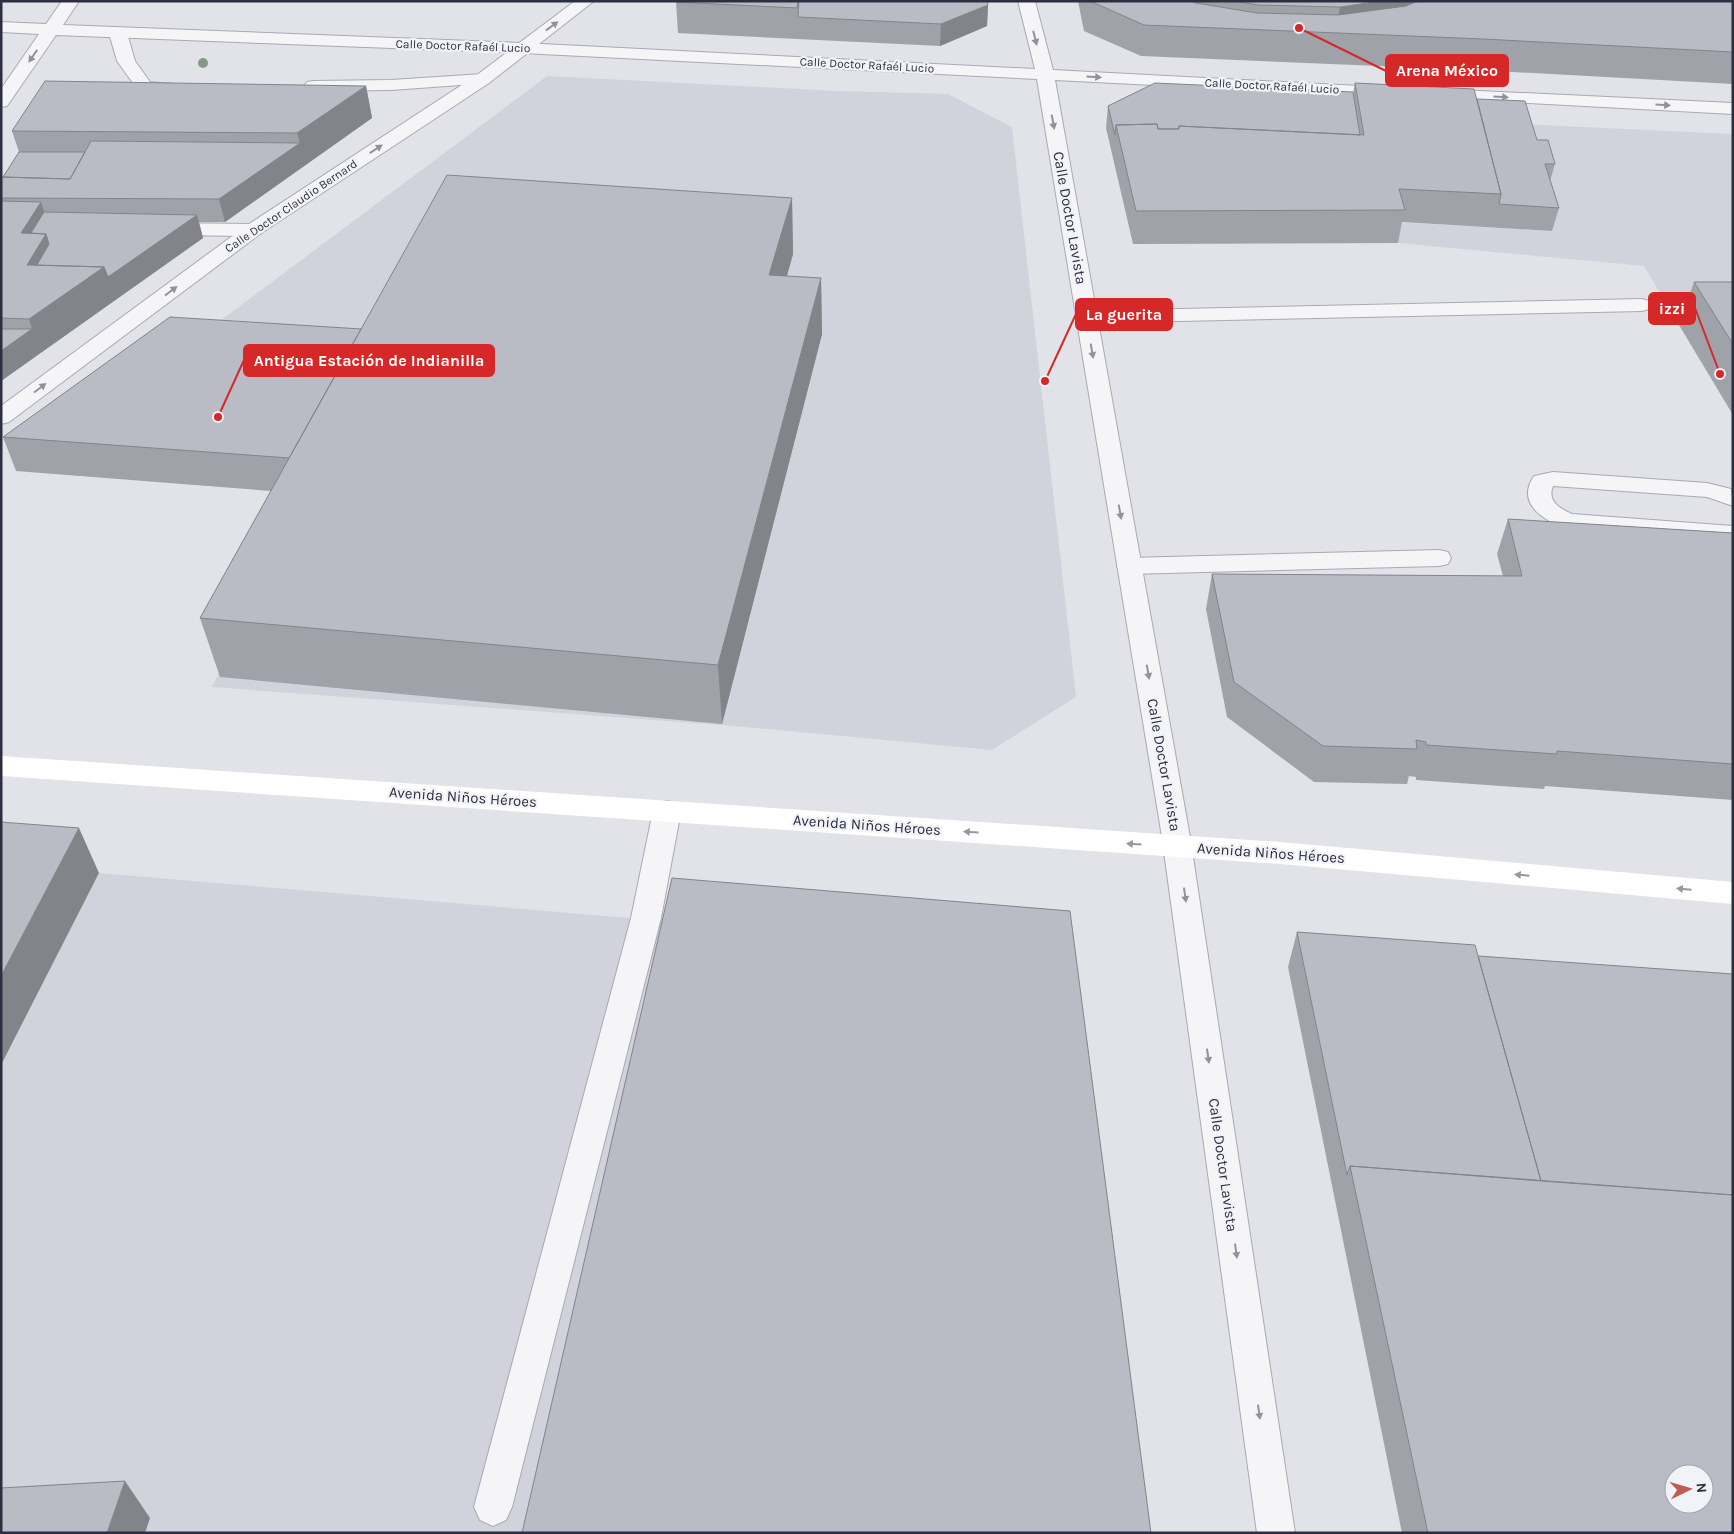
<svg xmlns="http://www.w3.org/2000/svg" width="1734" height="1534" viewBox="0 0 1734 1534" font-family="Karla,sans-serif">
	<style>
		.built { fill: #d1d2db }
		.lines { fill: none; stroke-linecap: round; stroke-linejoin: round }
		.service-casing { stroke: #a8a9b3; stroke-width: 2 }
		.pedestrian-casing { stroke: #a8a9b3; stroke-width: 2 }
		.minor-casing { stroke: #a8a9b3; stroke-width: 2 }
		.tertiary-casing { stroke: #a8a9b3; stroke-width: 2 }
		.service { fill: #f5f5f8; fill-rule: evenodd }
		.pedestrian { fill: #f5f5f8; fill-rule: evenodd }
		.minor { fill: #f5f5f8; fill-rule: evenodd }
		.tertiary { fill: #f5f5f8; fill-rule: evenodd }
		.secondary { fill: #fff; fill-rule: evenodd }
		.tree { fill: #86988a }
		.wall { fill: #a0a2a9 }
		.shaded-wall { fill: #82848a }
		.building { fill: #babcc5; stroke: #82848a; fill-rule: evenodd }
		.oneway { fill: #90929c }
		.oneway2 { fill: #96979f }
		.labels { text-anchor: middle; stroke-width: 4.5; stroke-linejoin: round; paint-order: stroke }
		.far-street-label { font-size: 12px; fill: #2c2f3f; stroke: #f2f3f7 }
		.street-label { font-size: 15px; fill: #2c2f3f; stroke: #f2f3f7 }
		.leader { fill: none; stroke: #d62828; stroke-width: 2 }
		.callout-dot { fill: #d62828; stroke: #f2f3f7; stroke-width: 2 }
		.callout { fill: #d62828; stroke: #d62828; stroke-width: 2 }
		.callout-label { font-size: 16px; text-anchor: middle; font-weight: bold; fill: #fff }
	</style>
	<rect width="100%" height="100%" fill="#e2e3e9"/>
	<path class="built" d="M547,76L838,91L948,94L1012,127L1076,697L992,750L734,726L212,687L373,364L180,351Z
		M1519,124L1733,134V325H1679L1644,266L1398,243L1392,222L1552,231Z
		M99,873L677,922L541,1533H145L149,1518L1,1526V1064Z"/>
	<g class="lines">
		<g class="service-casing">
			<path id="service" d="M118,28L124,29L127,33L135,61L150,82L184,85L187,89L184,93L164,95L138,90L117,61L109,33L112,29Z
				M483,74L489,75L492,79L489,83L391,90L313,91L307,90L304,86L307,82L313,81L391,80Z
				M1642,299L1649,301L1653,305L1649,309L1642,311L1087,323L1079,322L1076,317L1079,312L1087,311Z
				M1553,472L1707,483L1731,489L1733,506L1707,497L1553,486C1547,501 1559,508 1572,514L1733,526V542L1569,529C1545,522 1515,504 1534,476Z
				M1439,550L1448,552L1451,558L1448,564L1439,566L1129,574L1120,572L1117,566L1120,560L1129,558Z
				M667,801L677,804L681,811L661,918L512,1507L506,1520L493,1526L480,1520L474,1507L631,918L653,811L657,804Z"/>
		</g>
		<g class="pedestrian-casing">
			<path id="pedestrian" d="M162,223L253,224L260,226L263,230L260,234L253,236L162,235L155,233L152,229L155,225Z"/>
		</g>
		<g class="minor-casing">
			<path id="minor" d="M62,1H79L63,25L522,43L1035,69L1018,1H1035L1053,70L1397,88L1400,92L1397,96L1391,97L1055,80L1190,837L1295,1533H1257L1162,837L1037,79L522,53L56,35L7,106L1,107V89L39,34L1,32V22L46,24Z
				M1439,89L1733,103V114L1433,98L1430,94L1433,90Z"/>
		</g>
		<g class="tertiary-casing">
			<path id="tertiary" d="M575,1H594L489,83L260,234L9,422L1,424V406L246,226L477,75Z"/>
		</g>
		<use href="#service" class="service"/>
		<use href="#pedestrian" class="pedestrian"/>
		<use href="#minor" class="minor"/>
		<use href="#tertiary" class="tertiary"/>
		<path class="secondary" d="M1,756L1280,842L1733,882V904L1280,864L1,776Z"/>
	</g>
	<circle class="tree" cx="203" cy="63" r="5"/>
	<path class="wall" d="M1078,1H1733V84L1476,70L1141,56L1084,31Z
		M676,2L988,5L987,26L940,46L678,33Z
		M1355,83L1477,99L1537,140L1555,164L1550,181L1559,208L1552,231L1402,222L1398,243L1133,244L1106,128L1108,106L1353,93Z
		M366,86L372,118L225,222H199L203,238L1,381V177H3L19,152L12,131Z
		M792,198L793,254L787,276L821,278L822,334L722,724L220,677L200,618L271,491L16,471L3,437Z
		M1694,282H1733V415L1679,325Z
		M1508,519L1733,533V800L1545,786L1544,789L1416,780V777L1409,776L1407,784L1314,782L1227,717L1206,609L1212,574L1503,576L1497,554Z
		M1297,932L1478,956L1733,1533H1402L1288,967Z"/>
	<path class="shaded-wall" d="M1382,1H1451L1335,33L1340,7Z
		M988,5L987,26L940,46L941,24Z
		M366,86L372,118L225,222L219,199L300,143L297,133Z
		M792,198L793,254L771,331L769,275Z
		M41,202L52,235L57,267L27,265L21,233Z
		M197,215L203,238L1,381V351L32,329L29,319L104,267Z
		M821,278L822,334L722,724L718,665Z
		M79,828L99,873L1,1065V976Z
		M125,1481L150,1518L145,1533H107Z"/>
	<path class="building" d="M676,1H798L797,8L676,2Z
		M799,1H987L988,5L941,24L798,17Z
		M1090,1H1191L1196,3L1257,13L1338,15L1406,6L1418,1H1733V52L1483,39L1144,25Z
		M1235,1H1382L1340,7L1258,5Z
		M45,81L366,86L297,133L12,131Z
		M1155,83L1353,92L1360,135L1179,126L1178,129H1158L1157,124L1116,125L1115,135L1108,106Z
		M1355,83L1474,89L1501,194L1399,189L1405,210L1136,211L1116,125L1157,124L1158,129H1179V126L1364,135Z
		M1477,99L1525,101L1537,140H1548L1555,164H1545L1559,208L1499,204L1501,194Z
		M91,141L300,143L219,199L1,198V177L70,179Z
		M19,152H85L70,179L3,177Z
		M447,175L792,198L769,275L821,278L718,665L200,618Z
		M1,201L41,202L21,233L46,234L27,265L104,267L29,319L1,318Z
		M44,212L197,215L108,277L104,267L37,265L49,244L46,234L31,233Z
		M1694,282H1733V344Z
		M170,317L361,329L289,458L3,437Z
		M1,329H32L1,351Z
		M1508,519L1733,533V764L1557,751V754L1426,745V742L1416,740L1417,749L1323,746L1234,682L1212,574L1522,576Z
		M1,822L79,828L1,976Z
		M672,878L1070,911L1151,1533H522Z
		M1297,932L1475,945L1541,1181L1350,1166L1347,1175Z
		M1478,956L1733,974V1195L1541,1181Z
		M1350,1166L1733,1195V1533H1428ZM1674,1474H1704V1504H1674Z
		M125,1481L107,1533H1V1488Z"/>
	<defs><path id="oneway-solid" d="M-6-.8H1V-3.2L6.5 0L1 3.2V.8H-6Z" transform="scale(1.25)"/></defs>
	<g class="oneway">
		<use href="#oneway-solid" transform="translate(552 26) rotate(-36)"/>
		<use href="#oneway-solid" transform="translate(1035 38) rotate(76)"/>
		<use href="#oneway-solid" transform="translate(33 56) rotate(125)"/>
		<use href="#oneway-solid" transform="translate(1094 77) rotate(3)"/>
		<use href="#oneway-solid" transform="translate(1501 97) rotate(3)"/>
		<use href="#oneway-solid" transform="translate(1663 105) rotate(3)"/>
		<use href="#oneway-solid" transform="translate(1053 122) rotate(80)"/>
		<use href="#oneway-solid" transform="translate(376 149) rotate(-33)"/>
		<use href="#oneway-solid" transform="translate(171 291) rotate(-37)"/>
		<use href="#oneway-solid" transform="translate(1092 351) rotate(80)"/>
		<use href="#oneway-solid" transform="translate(40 388) rotate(-37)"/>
		<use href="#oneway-solid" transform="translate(1120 512) rotate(80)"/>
		<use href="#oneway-solid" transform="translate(1148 672) rotate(80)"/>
		<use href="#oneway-solid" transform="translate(1185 895) rotate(82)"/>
		<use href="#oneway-solid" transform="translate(1208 1056) rotate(82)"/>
		<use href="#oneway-solid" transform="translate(1236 1251) rotate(82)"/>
		<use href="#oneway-solid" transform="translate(1259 1412) rotate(82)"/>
	</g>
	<g class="oneway2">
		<use href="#oneway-solid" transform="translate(971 832) rotate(-176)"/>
		<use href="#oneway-solid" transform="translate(1134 844) rotate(-176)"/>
		<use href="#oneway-solid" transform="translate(1522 875) rotate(-175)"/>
		<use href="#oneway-solid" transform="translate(1684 889) rotate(-175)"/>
	</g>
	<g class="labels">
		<g class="far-street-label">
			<text transform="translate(463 46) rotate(2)" y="4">Calle Doctor Rafaél Lucio</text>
			<text transform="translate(867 65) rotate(3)" y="4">Calle Doctor Rafaél Lucio</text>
			<text transform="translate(1272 86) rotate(3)" y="4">Calle Doctor Rafaél Lucio</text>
			<text transform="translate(291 206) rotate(-34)" y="4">Calle Doctor Claudio Bernard</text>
		</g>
		<g class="street-label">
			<text transform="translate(1070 218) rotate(80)" y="5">Calle Doctor Lavista</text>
			<text transform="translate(1164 765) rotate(80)" y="5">Calle Doctor Lavista</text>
			<text transform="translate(463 797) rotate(4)" y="5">Avenida Niños Héroes</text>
			<text transform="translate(867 825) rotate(4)" y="5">Avenida Niños Héroes</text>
			<text transform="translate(1271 853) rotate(4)" y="5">Avenida Niños Héroes</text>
			<text transform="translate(1223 1165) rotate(82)" y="5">Calle Doctor Lavista</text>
		</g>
	</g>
	<path class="leader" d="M1299 28L1386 71M1720 374L1695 308M1045 381L1076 314M218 417L244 360"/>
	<g class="callout-dot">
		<circle cx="1299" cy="28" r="5"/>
		<circle cx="1720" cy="374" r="5"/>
		<circle cx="1045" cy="381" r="5"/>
		<circle cx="218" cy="417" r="5"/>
	</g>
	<g class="callout">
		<rect x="1386" y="55" width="122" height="31" rx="5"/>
		<rect x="1649" y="293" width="46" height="31" rx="5"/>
		<rect x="1076" y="299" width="96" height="31" rx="5"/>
		<rect x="244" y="345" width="250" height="31" rx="5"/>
	</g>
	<g class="callout-label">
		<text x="1447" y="76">Arena México</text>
		<text x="1672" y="314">izzi</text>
		<text x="1124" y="320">La guerita</text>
		<text x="369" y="366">Antigua Estación de Indianilla</text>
	</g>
	<rect width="1734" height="1534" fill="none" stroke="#2c2f3f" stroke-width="5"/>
	<g transform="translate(1689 1489) rotate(85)"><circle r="24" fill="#f2f3f7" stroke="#a3a5ad"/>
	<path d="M0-4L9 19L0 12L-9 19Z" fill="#c15c55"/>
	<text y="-8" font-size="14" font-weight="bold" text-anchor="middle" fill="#2c2f3f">N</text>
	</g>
</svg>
